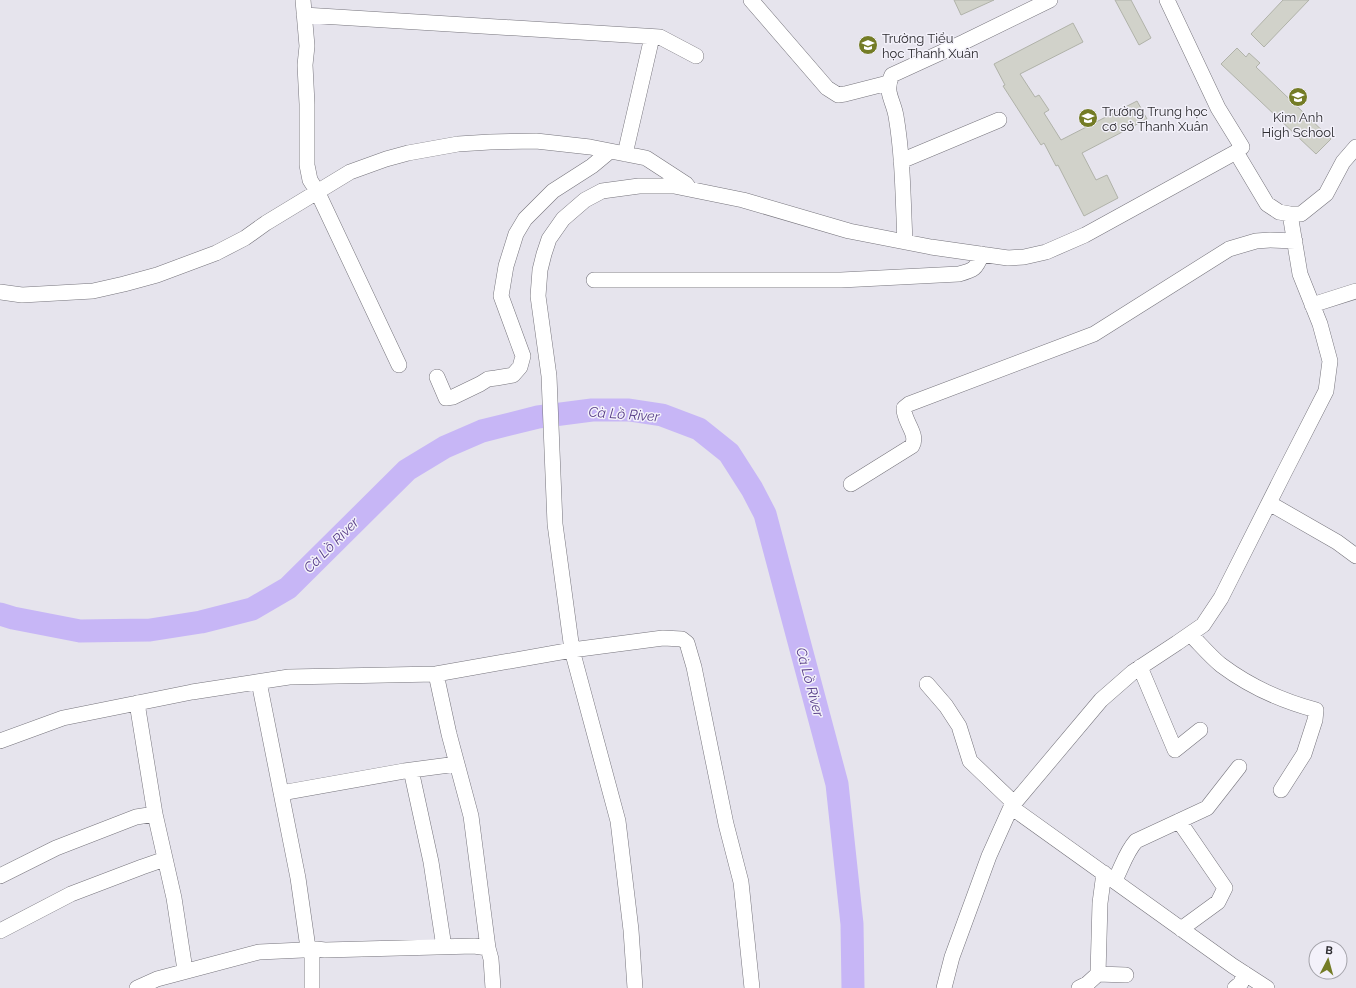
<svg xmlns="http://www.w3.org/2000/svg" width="1356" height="988" viewBox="0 0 1356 988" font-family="Raleway,sans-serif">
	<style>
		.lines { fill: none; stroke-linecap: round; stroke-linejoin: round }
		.river { stroke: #c7b6f6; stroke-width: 23 }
		.building { fill: #d1d2ca; stroke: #b0b2a9 }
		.minor-casing { stroke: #76747c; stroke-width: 16 }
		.minor { stroke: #fff; stroke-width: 15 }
		.labels { text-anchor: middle; stroke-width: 3; stroke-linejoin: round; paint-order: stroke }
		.poi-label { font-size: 13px; fill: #2e2d31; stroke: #f3f1fa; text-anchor: start }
		.water-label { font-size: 14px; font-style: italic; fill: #563c87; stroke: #f3f1fa }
	</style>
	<rect width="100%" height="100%" fill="#e6e4ed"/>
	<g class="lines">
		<path class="river" d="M0,614L13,618L80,631L150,630L201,622L252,609L288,588L407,470L445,447L482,431L538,417L592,410H629L662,415L699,429L729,453L752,489L765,514L837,784L852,924L853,988"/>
	</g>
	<path class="building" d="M954,0H994L961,15Z
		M1115,0H1131L1151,38L1139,45Z
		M1283,0H1309L1264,47L1251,34Z
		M1073,23L1083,42L1020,74L1035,97L1039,95L1049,110L1044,113L1061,140L1137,101L1147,119L1082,153L1096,180L1107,175L1118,198L1084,216L1058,165L1056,166L1044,143L1041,145L1003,86L1005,85L994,64Z
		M1237,48L1246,57L1249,53L1260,63L1256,67L1331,139L1316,154L1221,64Z"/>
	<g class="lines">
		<g class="minor-casing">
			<path id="minor" d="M303,0L307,46L305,65L307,104V165L310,180L317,191L399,365
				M751,0L827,88L838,95L845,94L888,83
				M1167,0L1218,108L1242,147L1236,152
				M304,15L660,37L696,56
				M625,154L652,37
				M901,161L999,120
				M905,242C903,200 903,157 896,116C893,99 884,92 892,75L964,42L1050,0
				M594,280H841L959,274C974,270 976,269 982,254
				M0,292L22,295L93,291L124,284L157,275L216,253L245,238L266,223L350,172L386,159L408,153L458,144L490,142L536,141L590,147L646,158L686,184L689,188
				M1312,305L1356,291
				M437,377L446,398L453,397L480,384L488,379L496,378L513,375L520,367L523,356L501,296L506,266L516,234L525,219L553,191L592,166L610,151
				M851,484L912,446C919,434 903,421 904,408L909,404L1094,334L1229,249L1256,241L1270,240L1295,241
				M1269,503L1337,542L1356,556
				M1190,634C1200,644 1210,656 1221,665C1249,686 1282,701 1316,710L1315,720L1304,754L1281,790
				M1140,667L1175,750L1200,730
				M436,674L449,734L471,816L488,948L491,959L493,988
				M259,682L298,878L308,948
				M927,684L946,706L959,726L970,761L1014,803
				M137,703L155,814L174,898L185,970
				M0,741L63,718L192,692L289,677L436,674L572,650L663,638L682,639L687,643L694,667L726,824L741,882L752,988
				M411,770L431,862L444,947
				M281,793L404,771L457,764
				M1011,807L1233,966L1267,988
				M1179,821L1225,888L1218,902L1181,929
				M0,876L56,848L136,817L155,814
				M1115,880C1122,867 1126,852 1136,841L1207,808L1239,767
				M0,931L71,894L142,867L165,859
				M312,949V988
				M1098,974L1100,903L1104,873
				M137,988L157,979L259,952L303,950L308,948L325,950L474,946L488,948
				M635,988L631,930L618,821L572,650L555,524L549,376L538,296L540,270L544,254L549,239L563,219L585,200L602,191L639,186H674L743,200L849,231L931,247L1008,258L1024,257L1046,252L1085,235L1236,152L1267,204L1279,212L1290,214H1301L1326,194L1343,162L1356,147
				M944,988L952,957L989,856L1011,807L1101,700L1133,672L1177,643L1203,625L1221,598L1284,473L1326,391L1330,361L1320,324L1300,274L1290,214
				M1079,988L1087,984L1098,974L1126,975
				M1235,988L1241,983L1244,973"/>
		</g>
		<use href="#minor" class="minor"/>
	</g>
	<defs>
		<g id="school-disc" transform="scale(1)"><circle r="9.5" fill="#747c26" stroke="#f3f1fa"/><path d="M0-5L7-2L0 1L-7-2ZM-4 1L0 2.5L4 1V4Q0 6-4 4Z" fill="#fff"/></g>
	</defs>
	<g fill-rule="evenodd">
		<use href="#school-disc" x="868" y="45"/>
		<use href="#school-disc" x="1298" y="97"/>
		<use href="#school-disc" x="1088" y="118"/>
	</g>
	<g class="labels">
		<g class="poi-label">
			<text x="882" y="43">Trường Tiểu<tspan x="882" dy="15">học Thanh Xuân</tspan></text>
			<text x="1102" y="116">Trường Trung học<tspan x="1102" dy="15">cơ sở Thanh Xuân</tspan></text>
			<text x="1298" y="122" text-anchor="middle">Kim Anh<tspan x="1298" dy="15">High School</tspan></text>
		</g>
		<g class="water-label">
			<text transform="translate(624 414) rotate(4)" y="5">Cà Lồ River</text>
			<text transform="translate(331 545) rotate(-45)" y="5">Cà Lồ River</text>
			<text transform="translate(810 682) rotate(75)" y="5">Cà Lồ River</text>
		</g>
	</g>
	<g transform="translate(1328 960) rotate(6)"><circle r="19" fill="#f3f1fa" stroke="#a4a3aa"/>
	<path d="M0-3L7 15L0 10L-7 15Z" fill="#747c26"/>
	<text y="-6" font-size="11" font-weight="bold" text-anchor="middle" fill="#2e2d31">B</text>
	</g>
</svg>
